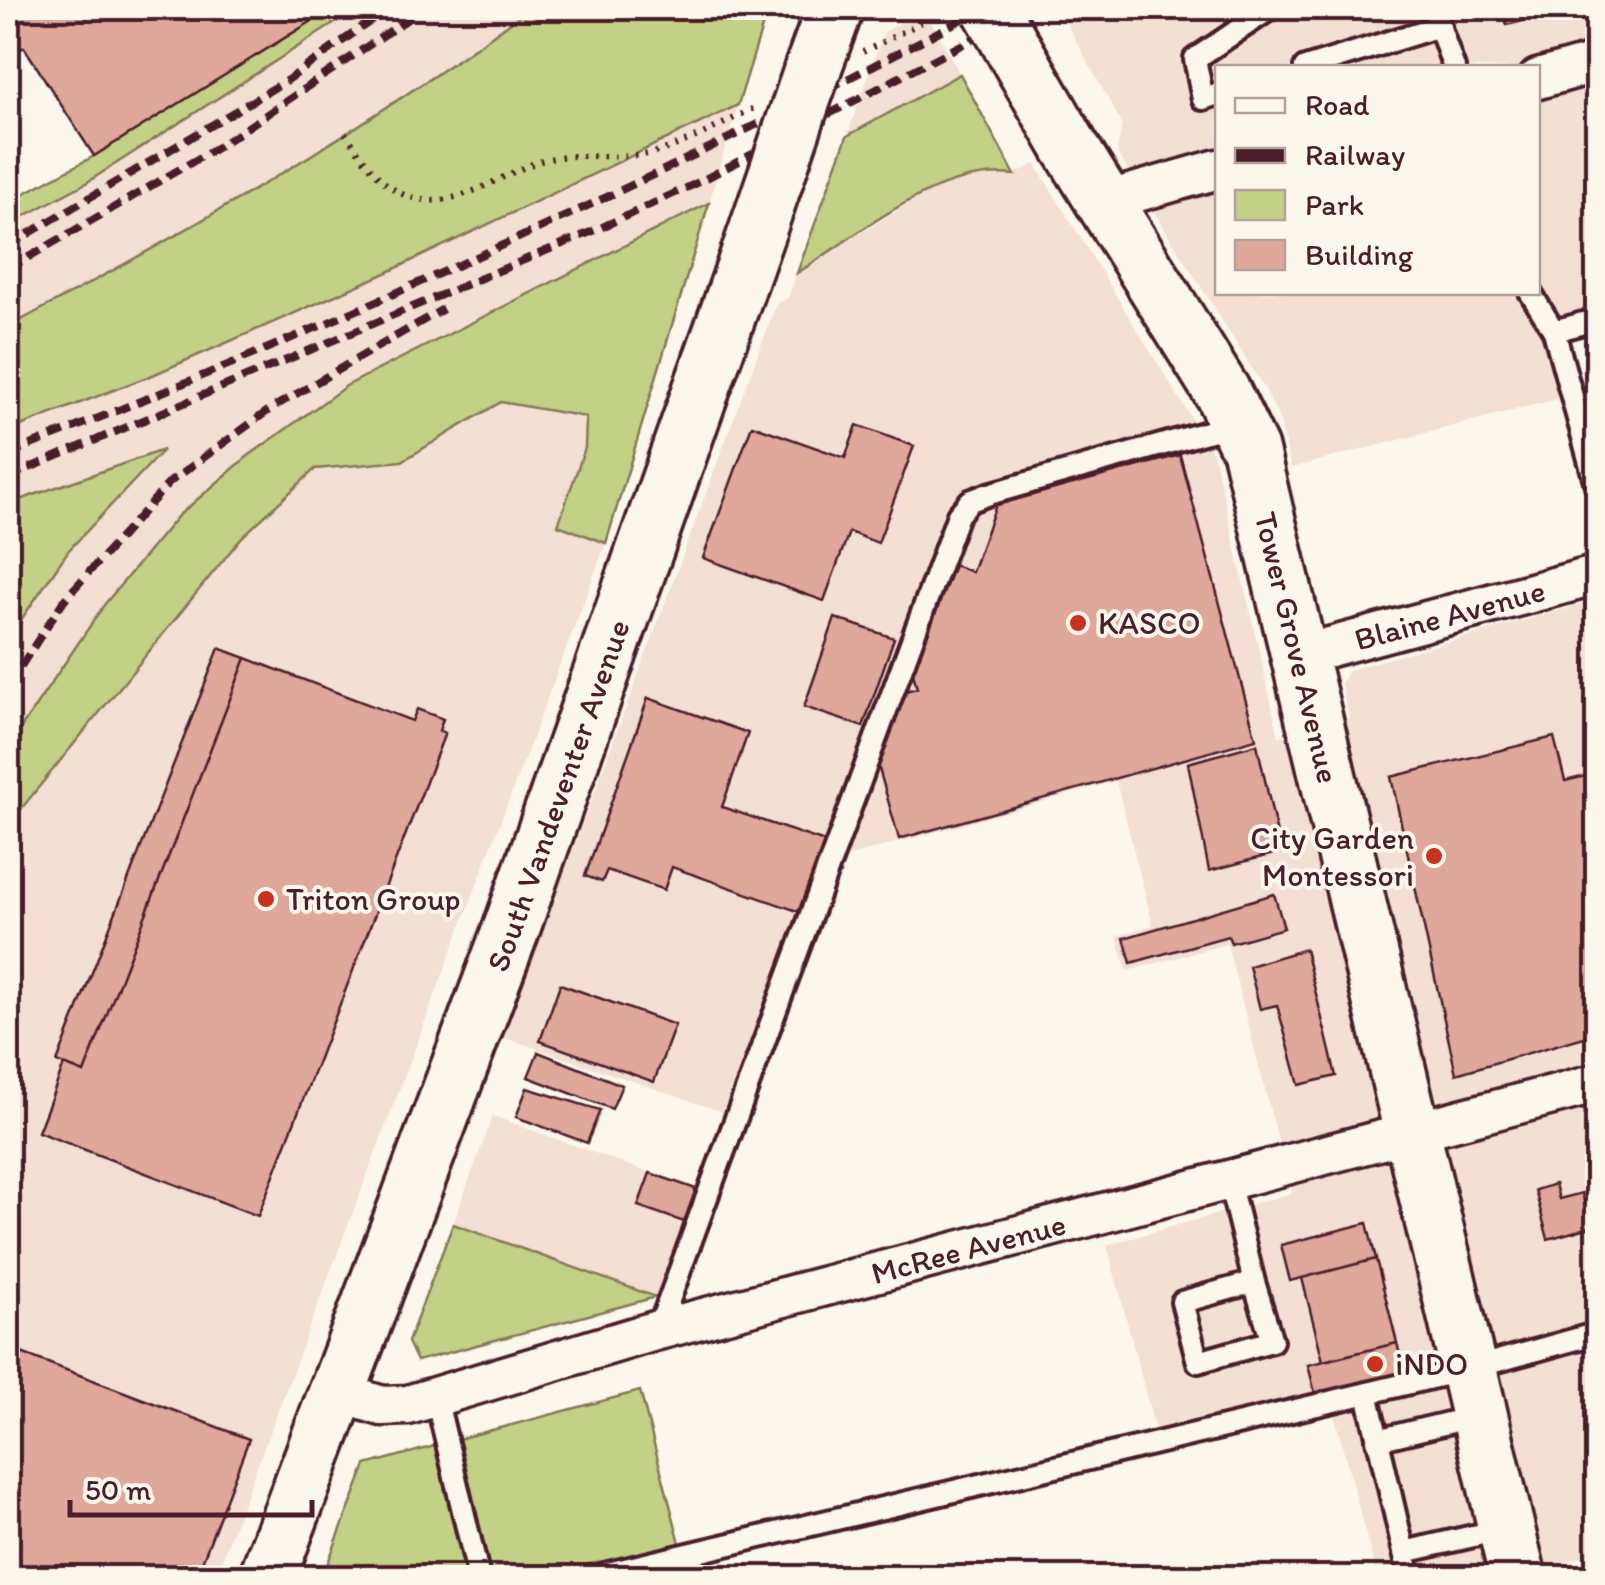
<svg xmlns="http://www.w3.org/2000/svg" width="1605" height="1585" viewBox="0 0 1605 1585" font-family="Itim,sans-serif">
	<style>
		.built { fill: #f3dfd4; fill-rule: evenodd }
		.green { fill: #c2d185; stroke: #867858; stroke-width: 2.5 }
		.building { fill: #e0a79b; stroke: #4a1f2b; stroke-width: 2.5 }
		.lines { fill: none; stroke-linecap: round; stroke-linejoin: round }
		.lane-casing { stroke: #4a1f2b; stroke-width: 28 }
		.street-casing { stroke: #4a1f2b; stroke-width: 45 }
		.secondary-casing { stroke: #4a1f2b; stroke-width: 62 }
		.path { stroke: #4a1f2b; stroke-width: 6; stroke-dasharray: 2.5 8; stroke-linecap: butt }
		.lane { stroke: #fbf7ec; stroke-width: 20 }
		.street { stroke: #fbf7ec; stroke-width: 38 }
		.secondary { stroke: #fbf7ec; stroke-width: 55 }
		.rail { stroke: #4a1f2b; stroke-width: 8; stroke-dasharray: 15 8; stroke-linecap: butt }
		.secondary-bridge-casing { stroke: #4a1f2b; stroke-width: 62; stroke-linecap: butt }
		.secondary-bridge { stroke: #fbf7ec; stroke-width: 55 }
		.poi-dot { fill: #c8321e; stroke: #fbf7ec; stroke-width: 4 }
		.labels { text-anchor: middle; stroke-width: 8; stroke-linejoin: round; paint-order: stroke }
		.street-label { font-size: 32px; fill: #4a1f2b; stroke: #fbf7ec }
		.poi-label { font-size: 32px; fill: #4a1f2b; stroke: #fbf7ec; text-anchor: start }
	</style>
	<rect width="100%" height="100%" fill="#fbf7ec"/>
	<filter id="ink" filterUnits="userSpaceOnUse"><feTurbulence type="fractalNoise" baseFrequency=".01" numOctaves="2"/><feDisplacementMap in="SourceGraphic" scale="20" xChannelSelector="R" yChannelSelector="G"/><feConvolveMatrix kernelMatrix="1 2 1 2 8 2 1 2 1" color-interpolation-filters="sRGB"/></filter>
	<g filter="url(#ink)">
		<path class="built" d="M358,8H530L370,118L157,249L8,327V225L86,183Z
			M1058,8H1597V312L1539,328L1557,399L1291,468L1279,419L1265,389L1117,153L1122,124ZM1218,68H1538V292H1218Z
			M924,9L960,74L847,136L884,32Z
			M738,105L709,203L346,386L247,457L178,516L104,605L8,747V639L68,551L161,451L8,504V431L155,374L386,273Z
			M1035,164L1214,455L1279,737L1349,719L1341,684L1348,670L1597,600L1598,1317L1589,1320L1598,1351L1597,1553L1507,1577H1377L1329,1395L1157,1437L1107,1245L1292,1193L1227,944L1127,971L1117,936L1153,925L1116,781L822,864L729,1114L503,1037L777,303L788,298L797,273L930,190L958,179L994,172L1015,174Z
			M501,402L587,417L585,448L558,524L606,543L215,1577L8,1578V825L242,537L315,468L402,461Z
			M493,1116L650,1173L684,1222L656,1297L453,1224Z"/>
		<path class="green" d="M333,8H358L86,183L8,225V202L94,156Z
			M530,8H768L738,105L386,273L155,374L8,431V327C188,232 366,129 530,8Z
			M960,74L1015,175C935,166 862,233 797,273L847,136Z
			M709,203L606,543L558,525L585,448L586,417L501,402L402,461L315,469L242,537L8,825V747L104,605L178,516L247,457L346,386Z
			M163,450L68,551L8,639V504Z
			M453,1224L656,1297L417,1361L408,1342Z
			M640,1391L680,1543L542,1577H492L458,1439Z
			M438,1445L466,1577L322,1578L366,1465Z"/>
		<path class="building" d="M8,8H333L94,156L24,47L8,57Z
			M1502,8H1574L1507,25Z
			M752,425L845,458L857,425L914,446L878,543L849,532L824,601L703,558Z
			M1180,455L1256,739L899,839L878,765L905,691L917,688L913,673L954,565L972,572L996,505Z
			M835,618L894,638L863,727L804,707Z
			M219,648L246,658L84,1073L57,1062Z
			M246,658L412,721L417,709L443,719L439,731L445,733L258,1216L38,1132L64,1065L84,1073Z
			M648,698L748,733L722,807L825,842L800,912L672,867L664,890L607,870L602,882L585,876Z
			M1554,737L1565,781L1598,773V1033L1456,1074L1391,777Z
			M1257,744L1281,852L1209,871L1188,763Z
			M1274,894L1284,928L1231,943L1228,936L1131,963L1124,938Z
			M1305,949L1336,1076L1299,1085L1277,1005L1260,1009L1249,966Z
			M560,984L675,1025L654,1082L540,1041Z
			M538,1052L622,1085L612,1109L528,1077Z
			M527,1088L600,1110L587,1143L516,1117Z
			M650,1173L696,1189L684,1222L638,1206Z
			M1555,1184L1559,1199L1582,1193L1587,1213L1598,1210V1225L1548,1239L1535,1190Z
			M1367,1223L1376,1259L1290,1281L1281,1245Z
			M1376,1259L1397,1343L1323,1361L1302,1278Z
			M1397,1343L1405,1374L1316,1397L1308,1365Z
			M8,1348L249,1439L196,1578H8Z"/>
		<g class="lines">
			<g class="lane-casing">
				<path id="lane" d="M1433,8L1454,68
					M1305,68L1440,26
					M1218,94L1203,99L1195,59L1271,8
					M1530,292L1554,331L1598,492
					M1554,331L1598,319
					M1229,1181L1254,1282L1182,1302L1198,1362L1272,1341L1254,1282
					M658,1330L958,515L970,501L989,494L1235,424
					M1367,1393L1410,1578
					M436,1397L479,1578
					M1377,1440L1477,1416
					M1404,1552L1504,1529
					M587,1578L1469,1369L1598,1333"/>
			</g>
			<g class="street-casing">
				<g id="street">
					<path d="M1538,79L1598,62"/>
					<path d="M1102,202L1218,169"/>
					<path id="s1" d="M1300,655L1598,575"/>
					<path id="s2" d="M340,1393L382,1406L408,1405L658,1330L1598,1083"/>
				</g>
			</g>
			<g class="secondary-casing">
				<g id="secondary">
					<path d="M813,68L835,8"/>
					<path id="s3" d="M1069,145L1222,392L1250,449L1518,1578"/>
					<path id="s4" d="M267,1578L512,927L759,226"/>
				</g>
			</g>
			<path class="path" d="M863,52L950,8
				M345,133C363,157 380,188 410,197C456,212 499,174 541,161C581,149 623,164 663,150C694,140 724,123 754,108"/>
			<use href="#lane" class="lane"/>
			<use href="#street" class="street"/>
			<use href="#secondary" class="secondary"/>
			<path class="rail" d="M8,246L289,79L389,8
				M8,269L218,147L424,8
				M8,454C342,323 667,177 983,8
				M8,477L598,229L697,183L1032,8
				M8,686L64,600L170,482L272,408L443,309"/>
			<g class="secondary-bridge-casing">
				<path id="secondary-bridge" d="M990,8L1069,145
					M759,226L813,68"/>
			</g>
			<use href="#secondary-bridge" class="secondary-bridge"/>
		</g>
	</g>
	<g class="poi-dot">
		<circle cx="1078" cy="623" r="10"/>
		<circle cx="1434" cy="856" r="10"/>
		<circle cx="266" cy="899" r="10"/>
		<circle cx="1375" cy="1364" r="10"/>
	</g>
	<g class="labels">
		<g class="street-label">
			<text dy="11" stroke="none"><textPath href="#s1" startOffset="155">Blaine Avenue</textPath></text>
			<text dy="11" stroke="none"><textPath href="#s3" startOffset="558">Tower Grove Avenue</textPath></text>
			<text dy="11" stroke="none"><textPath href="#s4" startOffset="835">South Vandeventer Avenue</textPath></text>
			<text dy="11" stroke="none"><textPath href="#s2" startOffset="652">McRee Avenue</textPath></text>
		</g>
		<g class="poi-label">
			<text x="1098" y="634">KASCO</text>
			<text x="1414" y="849" text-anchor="end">City Garden<tspan x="1414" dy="37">Montessori</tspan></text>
			<text x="286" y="910">Triton Group</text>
			<text x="1395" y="1375">iNDO</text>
		</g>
	</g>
	<rect width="1605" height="1585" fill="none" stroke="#fbf7ec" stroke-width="40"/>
	<rect x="20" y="20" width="1565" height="1545" fill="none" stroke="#4a1f2b" stroke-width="4" filter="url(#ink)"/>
	<rect x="1215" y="65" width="325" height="230" fill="#fbf7ec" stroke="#b4a19f" stroke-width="2.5"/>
	<rect x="1235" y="98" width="50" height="15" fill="#fbf7ec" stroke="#b4a19f" stroke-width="2.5"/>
	<text x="1305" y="115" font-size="30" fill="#4a1f2b">Road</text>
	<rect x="1235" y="148" width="50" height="15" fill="#4a1f2b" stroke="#b4a19f" stroke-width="2.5"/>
	<text x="1305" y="165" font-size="30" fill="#4a1f2b">Railway</text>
	<rect x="1235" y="190" width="50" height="30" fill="#c2d185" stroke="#b4a19f" stroke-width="2.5"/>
	<text x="1305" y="215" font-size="30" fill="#4a1f2b">Park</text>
	<rect x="1235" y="240" width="50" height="30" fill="#e0a79b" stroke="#b4a19f" stroke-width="2.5"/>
	<text x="1305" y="265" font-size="30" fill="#4a1f2b">Building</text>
	<path d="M70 1500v15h242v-15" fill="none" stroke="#4a1f2b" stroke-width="5"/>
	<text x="85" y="1500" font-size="30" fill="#4a1f2b" stroke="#fbf7ec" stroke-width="8" paint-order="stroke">50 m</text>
</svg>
